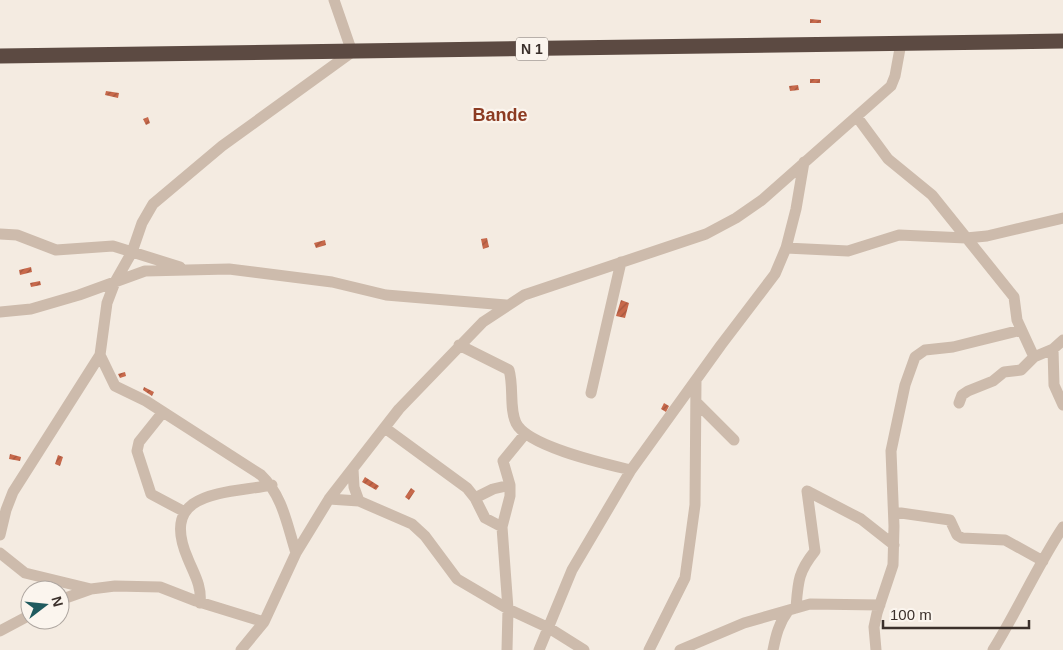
<svg xmlns="http://www.w3.org/2000/svg" width="1063" height="650" viewBox="0 0 1063 650" font-family="Arial,sans-serif">
	<style>
		.building { fill: url(#building-hatch) }
		.lines { fill: none; stroke-linecap: round; stroke-linejoin: round }
		.minor { stroke: #cdbbac; stroke-width: 11 }
		.highway { stroke: #5c4a42; stroke-width: 15 }
		.labels { text-anchor: middle; stroke-width: 4.5; stroke-linejoin: round; paint-order: stroke }
		.shield { fill: #fbf5ee; stroke: #756b66; stroke-width: 1 }
		.shield-label { font-size: 14px; font-weight: bold; fill: #3b302b }
		.quarter-label { font-size: 18px; font-weight: bold; fill: #8c3b22; stroke: #fbf5ee }
	</style>
	<defs>
		<pattern id="building-hatch" width="6" height="6" patternUnits="userSpaceOnUse" patternTransform="scale(1.25)"><rect width="6" height="6" fill="#c8694b"/><path d="M-1 1l2-2M0 6l6-6M5 7l2-2" fill="none" stroke="#a4573f"/></pattern>
	</defs>
	<rect width="100%" height="100%" fill="#f4ebe1"/>
	<path class="building" d="M810,19L821,20V23H810Z
		M810,79H820V83H810Z
		M798,85L799,90L790,91L789,86Z
		M106,91L119,93L118,98L105,95Z
		M148,117L150,123L146,125L143,119Z
		M487,238L489,247L483,249L481,239Z
		M325,240L326,245L316,248L314,243Z
		M31,267L32,272L20,275L19,270Z
		M40,281L41,285L31,287L30,283Z
		M621,300L629,303L625,318L616,316Z
		M125,372L126,376L120,378L118,374Z
		M144,387L154,392L152,396L143,390Z
		M664,403L669,406L666,412L661,409Z
		M10,454L21,457L20,461L9,459Z
		M58,455L63,457L60,466L55,464Z
		M365,477L379,486L376,490L362,482Z
		M411,488L415,491L409,500L405,497Z"/>
	<g class="lines">
		<path class="minor" d="M857,117L888,159L932,195L1014,297L1017,320L1034,357
			M0,234L17,235L56,250L113,246L180,267
			M786,248L848,251L899,235L966,238L987,236L1063,218
			M0,312L31,309L79,295L145,271L229,269L332,282L386,295L506,305
			M459,345L509,370C514,387 509,408 516,423C528,447 606,464 631,470
			M1053,349L1054,385L1063,405
			M591,393L621,262
			M696,402L734,440
			M959,403L962,395L968,391L993,381L1004,372L1021,370L1034,357L1053,349L1063,340
			M163,412L139,442L137,451L151,494L183,511
			M385,428L467,488L475,498L485,518L502,527
			M353,469L354,487L359,501
			M475,498L493,489L510,485
			M329,499L359,501L412,524L425,536L457,579L508,609L549,628L584,650
			M894,512L950,520L957,535L962,538L1005,540L1043,561
			M0,535L6,510L13,492L100,355
			M0,553L25,573L91,589
			M296,553C287,525 283,496 261,475L146,401L115,386L100,355L107,303L115,282L132,252L142,223L153,204L222,146L352,52L334,0
			M60,600L91,589L115,586L160,587L196,601L264,622
			M200,603C202,586 194,574 188,559C158,490 224,494 272,485
			M796,608C798,582 798,572 815,551L807,491L861,519L894,545
			M0,631L30,615
			M241,650L264,622L296,553L329,499L399,409L483,322L524,295L706,234L736,218L762,200L891,86L895,76L901,43
			M507,650L508,609L502,527L510,496V485L503,461L525,434
			M539,650L572,570L631,470L721,345L775,274L786,248L796,209L804,162
			M649,650L685,578L695,505L696,380
			M680,650L744,623L810,604L880,605
			M773,650C776,635 779,623 788,611
			M876,650L874,627L877,613L893,565L894,526L891,451L905,385L915,357L925,350L953,347L1021,330
			M993,650C1018,610 1037,566 1063,527"/>
		<path class="highway" d="M0,56L1063,41"/>
	</g>
	<g class="labels">
		<rect class="shield" x="516" y="37.5" width="32" height="23" rx="4"/>
		<g class="shield-label">
			<text x="532" y="54">N 1</text>
		</g>
		<g class="quarter-label">
			<text x="500" y="121">Bande</text>
		</g>
	</g>
	<g transform="translate(45 605) rotate(74)"><circle r="24" fill="#fbf5ee" stroke="#aea6a0"/>
	<path d="M0-4L9 19L0 12L-9 19Z" fill="#1f5a5e"/>
	<text y="-8" font-size="14" font-weight="bold" text-anchor="middle" fill="#3b302b">N</text>
	</g>
	<path d="M883 620v8h146v-8" fill="none" stroke="#3b302b" stroke-width="2.5"/>
	<text x="890" y="620" font-size="15" fill="#3b302b" stroke="#fbf5ee" stroke-width="4" paint-order="stroke">100 m</text>
</svg>
